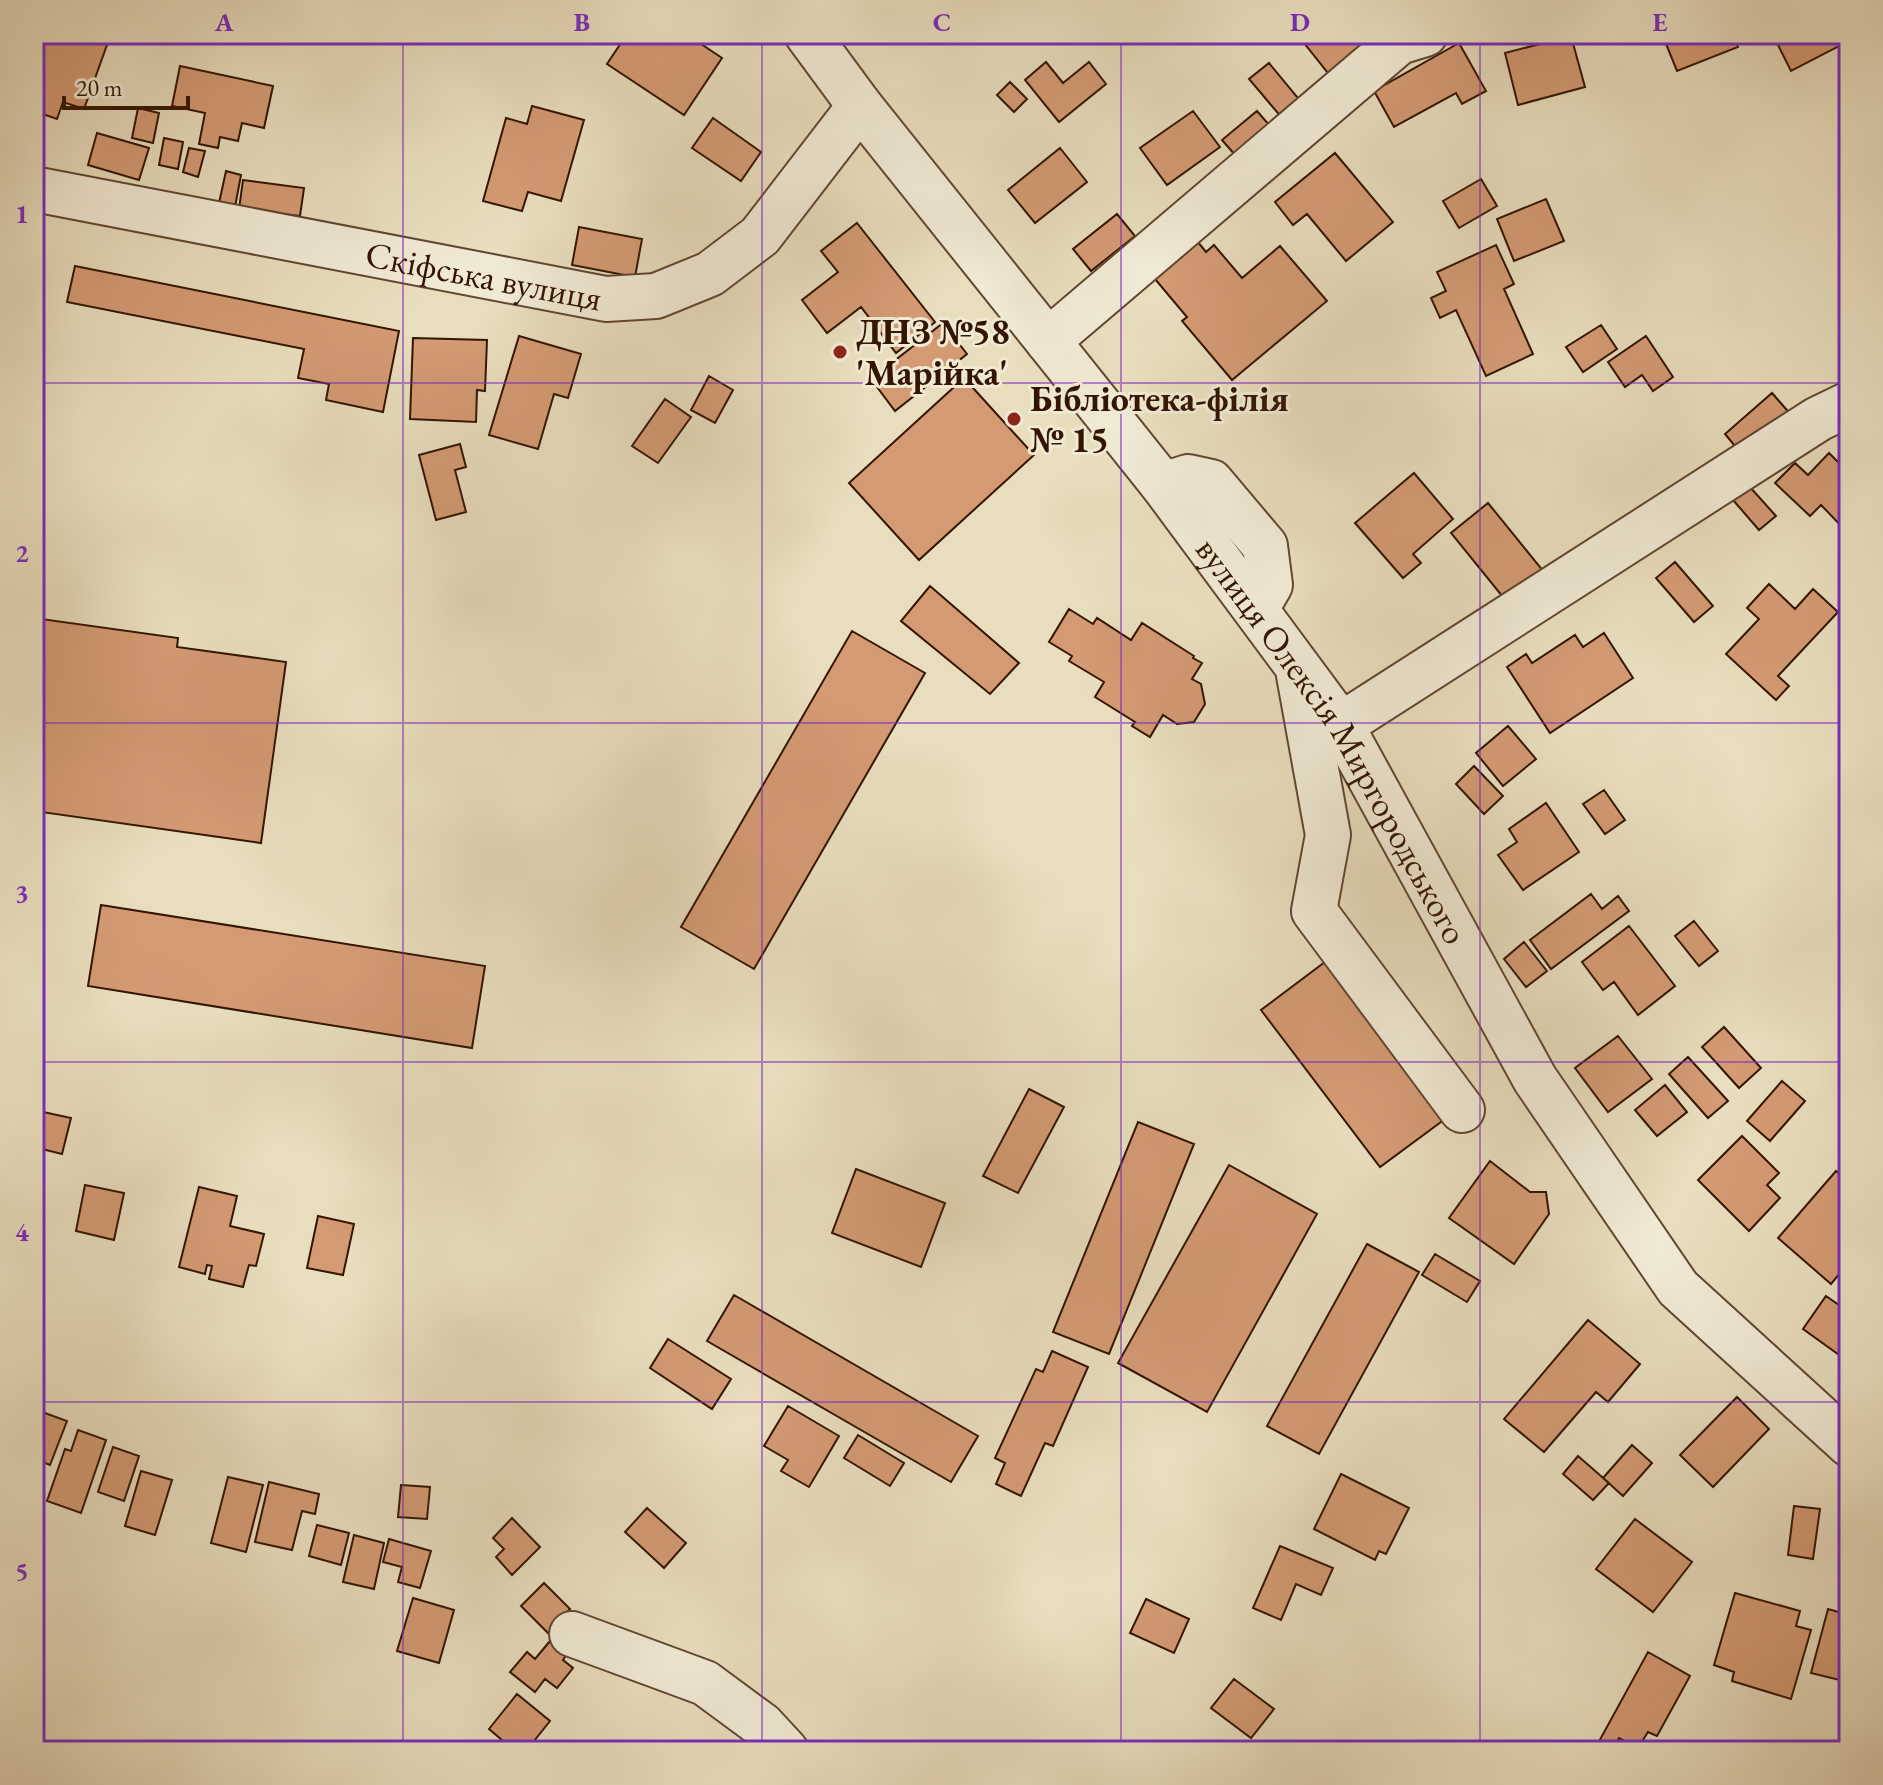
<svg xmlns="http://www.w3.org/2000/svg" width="1883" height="1785" viewBox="0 0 1883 1785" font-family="'EB Garamond',serif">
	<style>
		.building { fill: #d39a74; stroke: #331502; stroke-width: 2 }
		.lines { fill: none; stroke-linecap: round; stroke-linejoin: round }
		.minor-casing { stroke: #604731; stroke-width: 48 }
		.minor { stroke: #f0e9d4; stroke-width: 44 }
		.grid { fill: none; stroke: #7b2cbf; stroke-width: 2; stroke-opacity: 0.55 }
		.poi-dot { fill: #8f2418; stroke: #f0e9d4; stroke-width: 3 }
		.labels { text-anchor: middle; stroke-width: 6; stroke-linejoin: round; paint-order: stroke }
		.street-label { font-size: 36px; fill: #331502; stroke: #f0e9d4 }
		.poi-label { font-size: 36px; font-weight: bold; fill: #331502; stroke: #f0e9d4; text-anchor: start }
		.neatline { fill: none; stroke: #7b2cbf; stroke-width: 3 }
		.grid-label { font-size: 26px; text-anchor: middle; font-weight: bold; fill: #7b2cbf }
	</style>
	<rect width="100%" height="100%" fill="#e8ddbd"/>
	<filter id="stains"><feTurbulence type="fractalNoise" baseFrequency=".0025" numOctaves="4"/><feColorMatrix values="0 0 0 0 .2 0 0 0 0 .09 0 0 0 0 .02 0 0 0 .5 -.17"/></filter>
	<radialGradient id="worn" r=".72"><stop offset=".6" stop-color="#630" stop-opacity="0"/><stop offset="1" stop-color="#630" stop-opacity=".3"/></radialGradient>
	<path class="building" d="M39,34H87L108,42L84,109L63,102L57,119L34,111V49Z
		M627,34H686L722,58L684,115L607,64Z
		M1316,34H1388L1332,78L1304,43Z
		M1662,34H1733L1738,47L1677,71Z
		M1775,34H1849V41L1791,71L1773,35Z
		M1571,36L1585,87L1518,105L1505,53Z
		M1459,43L1486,91L1462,104L1456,93L1394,127L1374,91Z
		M1046,62L1063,83L1089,62L1106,84L1059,122L1025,80Z
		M1269,63L1307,109L1288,125L1249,79Z
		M180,66L273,86L264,128L242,123L238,141L220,137L218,148L199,144L205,113L172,106Z
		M1010,82L1027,99L1014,112L997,95Z
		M532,106L584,120L561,201L528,192L522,211L483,201L506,118L527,124Z
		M138,108L159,113L153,143L132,138Z
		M1193,111L1220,147L1167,185L1140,148Z
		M1257,111L1277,134L1243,164L1222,140Z
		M713,118L761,152L741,181L692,148Z
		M97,133L149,148L139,180L88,165Z
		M164,138L183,142L178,169L159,165Z
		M189,148L205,151L198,177L183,172Z
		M1060,148L1087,182L1035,223L1008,190Z
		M1335,153L1393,222L1346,261L1307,214L1293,225L1275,202Z
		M226,171L241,175L235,207L219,203Z
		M1481,179L1497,206L1459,228L1443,201Z
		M243,180L304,188L300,216L239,209Z
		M1546,199L1564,241L1514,261L1497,219Z
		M1117,214L1135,236L1091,271L1073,249Z
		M857,223L935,322L896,353L861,307L827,333L802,300L838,272L821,251Z
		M579,227L642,239L635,277L572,265Z
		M1193,236L1206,252L1214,245L1242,278L1280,246L1327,301L1232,380L1182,321L1187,317L1150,273Z
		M1496,245L1514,284L1504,289L1533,354L1486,376L1456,310L1440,318L1431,298L1446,291L1437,272Z
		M75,266L399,331L383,412L326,400L329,384L298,378L304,349L67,302Z
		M943,323L967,354L895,411L871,379Z
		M1601,325L1617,349L1583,372L1566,347Z
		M519,336L581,354L568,398L554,394L538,449L489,435Z
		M1646,336L1673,377L1653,391L1642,375L1625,387L1608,362Z
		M413,338L487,340L485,391L477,390L476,422L410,419Z
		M709,376L733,390L715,423L691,410Z
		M964,378L1034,455L919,560L849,483Z
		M1772,393L1793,417L1745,458L1725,434Z
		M665,399L691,417L658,463L632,446Z
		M460,444L466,467L455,470L466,512L436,520L419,455Z
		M1829,453L1849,473V534L1821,505L1810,516L1775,483L1795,463L1808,475Z
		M1414,473L1453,519L1413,554L1421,563L1403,578L1355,523Z
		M1749,486L1776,516L1759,530L1733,500Z
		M1488,503L1544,572L1507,602L1451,533Z
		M1675,562L1713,606L1694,622L1656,578Z
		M1769,584L1795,609L1813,589L1838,612L1778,676L1789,686L1776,700L1726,654L1759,619L1747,608Z
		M930,586L1019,663L990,694L901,621Z
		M1069,609L1093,624L1097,618L1131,640L1142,623L1194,656L1193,658L1202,663L1192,679L1201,684L1205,704L1194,722L1177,724L1163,715L1150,737L1132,726L1135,722L1095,697L1104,682L1069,661L1072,656L1049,642Z
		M34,618L178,638L177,647L286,662L261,843L34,811Z
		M852,631L925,673L754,969L681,927Z
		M1604,633L1633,678L1550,733L1507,667L1526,654L1532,663L1575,635L1583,647Z
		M1508,726L1536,759L1503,786L1476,753Z
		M1474,766L1503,796L1484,814L1456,784Z
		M1604,790L1625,820L1605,834L1583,804Z
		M1546,803L1579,852L1523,890L1498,855L1517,842L1509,829Z
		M1591,894L1602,909L1618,896L1629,911L1551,969L1530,940Z
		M101,905L485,966L472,1048L88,986Z
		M1694,921L1718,951L1699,966L1675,936Z
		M1629,926L1675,986L1638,1015L1614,982L1603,990L1582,962Z
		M1524,942L1547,971L1526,987L1504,959Z
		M1325,962L1445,1119L1380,1167L1261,1010Z
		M1724,1027L1761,1068L1739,1088L1702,1047Z
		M1618,1036L1652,1079L1608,1112L1575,1068Z
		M1688,1057L1728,1101L1708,1118L1669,1074Z
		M1782,1081L1805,1101L1770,1141L1747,1121Z
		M1665,1085L1687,1112L1657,1136L1635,1110Z
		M1029,1089L1064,1107L1018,1193L983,1176Z
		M34,1110L71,1118L62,1154L34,1147Z
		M1138,1122L1194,1144L1109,1354L1053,1332Z
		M1742,1136L1779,1173L1767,1185L1780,1198L1749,1231L1698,1180Z
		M1490,1161L1530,1192H1546L1549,1214L1514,1264L1449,1218Z
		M1229,1165L1317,1214L1207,1412L1118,1363Z
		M856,1169L945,1203L921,1267L832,1233Z
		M1836,1171L1849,1182V1262L1831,1284L1778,1238Z
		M85,1185L124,1193L114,1240L76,1231Z
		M199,1187L237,1196L230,1226L264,1234L256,1266L249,1265L243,1287L209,1279L212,1266L207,1265L205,1274L179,1267Z
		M34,1199L42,1200L37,1235H34Z
		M318,1216L354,1224L343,1275L307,1268Z
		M1367,1244L1419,1272L1319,1454L1267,1426Z
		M1435,1254L1480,1281L1467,1302L1422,1275Z
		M734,1295L978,1436L951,1482L707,1341Z
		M1826,1296L1849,1312L1845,1319L1849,1322V1362L1803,1329Z
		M1588,1320L1640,1364L1608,1402L1596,1392L1544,1452L1504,1419Z
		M668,1339L731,1379L712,1409L650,1368Z
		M1052,1351L1088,1367L1053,1446L1045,1443L1021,1496L996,1484L1005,1463L995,1458L1036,1369L1043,1372Z
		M1737,1397L1769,1429L1713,1487L1680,1455Z
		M788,1406L839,1436L809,1487L781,1471L788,1460L764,1446Z
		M34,1409L67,1421L50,1465L34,1459Z
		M78,1430L106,1440L81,1513L47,1501L65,1449L71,1451Z
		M858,1435L904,1463L890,1486L844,1458Z
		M1632,1445L1652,1463L1623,1496L1603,1478Z
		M113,1447L139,1456L124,1501L98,1492Z
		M1578,1456L1609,1483L1593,1500L1563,1474Z
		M141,1471L172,1480L155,1535L125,1526Z
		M1341,1474L1409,1508L1386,1554L1379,1551L1375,1560L1314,1529Z
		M228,1477L263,1485L246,1552L211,1543Z
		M269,1482L319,1494L315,1514L302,1511L292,1550L255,1542Z
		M401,1485L430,1487L427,1519L398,1517Z
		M1794,1506L1820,1509L1813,1559L1788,1555Z
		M647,1508L686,1543L664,1568L625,1532Z
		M512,1518L540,1547L512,1575L496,1557L504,1549L493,1538Z
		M1635,1519L1692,1562L1653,1612L1596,1569Z
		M317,1525L349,1533L341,1565L309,1556Z
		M354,1535L384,1543L374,1589L343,1582Z
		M389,1539L431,1551L420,1588L398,1582L402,1567L383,1562Z
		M1280,1546L1333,1568L1321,1595L1296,1584L1281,1620L1253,1608Z
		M544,1583L570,1609L560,1619L563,1623L550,1635L521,1606Z
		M1735,1593L1800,1611L1796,1626L1811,1630L1791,1699L1732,1681L1734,1672L1714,1665Z
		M413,1598L454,1610L439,1663L397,1651Z
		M1146,1599L1189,1619L1174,1653L1130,1633Z
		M1828,1609L1849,1615V1661L1844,1681L1811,1673Z
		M550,1641L567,1654L563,1660L573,1668L557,1688L545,1679L535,1692L510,1672L527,1652L535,1659Z
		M1648,1652L1690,1676L1657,1736L1648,1732L1638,1748L1619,1738L1612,1751H1608L1597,1745Z
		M1234,1679L1274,1709L1251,1738L1211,1708Z
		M517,1694L550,1721L526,1751H515L489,1729Z"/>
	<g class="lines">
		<g class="minor-casing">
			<g id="minor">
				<path id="s1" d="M807,34L860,106L1163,485L1341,725L1535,1079L1678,1288L1849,1444"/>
				<path id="s2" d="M34,189L606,299L656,296L710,274L760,236L860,106"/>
				<path d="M1048,341L1399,42L1425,34"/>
				<path d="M1163,485L1188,477L1211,482L1265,546L1270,585L1256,609"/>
				<path d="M1299,675L1328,835L1314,911L1462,1110"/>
				<path d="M1341,725L1818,419L1849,404"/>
				<path d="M572,1634L705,1683L762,1725L786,1751"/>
			</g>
		</g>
		<use href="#minor" class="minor"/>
	</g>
	<path class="grid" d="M403,34V1751M762,34V1751M1121,34V1751M1480,34V1751M34,383H1849M34,723H1849M34,1062H1849M34,1402H1849"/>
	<g class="poi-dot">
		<circle cx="840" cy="352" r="8"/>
		<circle cx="1014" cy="419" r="8"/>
	</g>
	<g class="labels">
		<g class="street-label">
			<text dy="13" stroke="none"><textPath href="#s2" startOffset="458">Скіфська вулиця</textPath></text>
			<text dy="13" stroke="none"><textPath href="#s1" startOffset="882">вулиця Олексія Миргородського</textPath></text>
		</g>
		<g class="poi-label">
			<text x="856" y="344">ДНЗ №58<tspan x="856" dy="41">'Марійка'</tspan></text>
			<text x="1030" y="411">Бібліотека-філія<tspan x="1030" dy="41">№ 15</tspan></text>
		</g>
	</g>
	<rect width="1883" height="1785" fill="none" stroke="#e8ddbd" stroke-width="88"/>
	<path d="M64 96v12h124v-12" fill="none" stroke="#331502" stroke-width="4"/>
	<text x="76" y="96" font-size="24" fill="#331502" stroke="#f0e9d4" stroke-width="6" paint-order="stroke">20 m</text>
	<rect x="44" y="44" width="1795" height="1697" class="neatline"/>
	<g class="grid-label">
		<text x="224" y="31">A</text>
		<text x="582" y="31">B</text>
		<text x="942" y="31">C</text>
		<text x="1300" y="31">D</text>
		<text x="1660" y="31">E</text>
		<text x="22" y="223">1</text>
		<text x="22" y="562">2</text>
		<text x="22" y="902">3</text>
		<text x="22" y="1241">4</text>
		<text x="22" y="1580">5</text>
	</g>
	<rect width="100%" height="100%" filter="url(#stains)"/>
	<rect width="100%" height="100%" fill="url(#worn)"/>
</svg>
